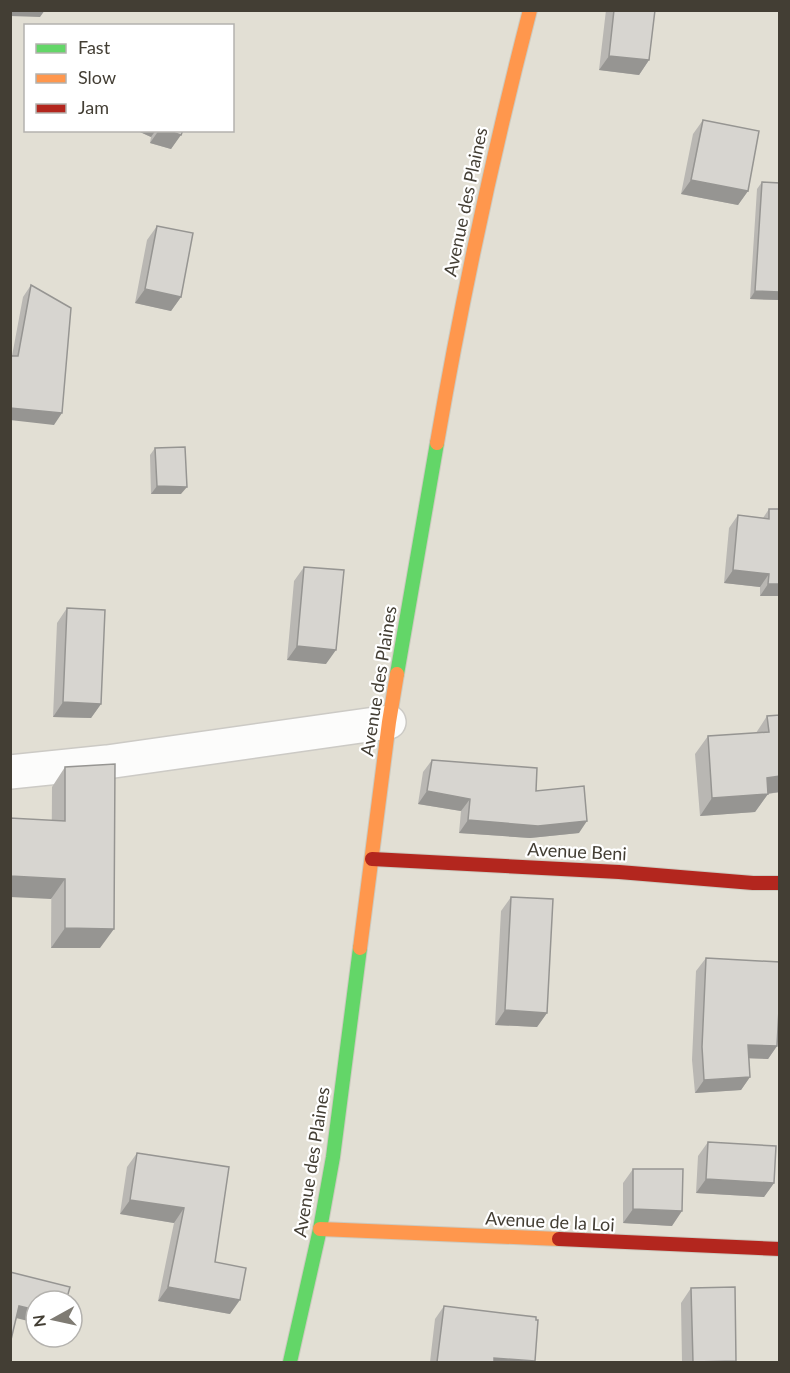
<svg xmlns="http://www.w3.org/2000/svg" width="790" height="1373" viewBox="0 0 790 1373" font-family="Lato,sans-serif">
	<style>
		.residential { fill: #e2dfd4; fill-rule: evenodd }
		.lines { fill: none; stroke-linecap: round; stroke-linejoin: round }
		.street-casing { stroke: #cccac5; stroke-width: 36 }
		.fast-casing { stroke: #cccabf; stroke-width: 16 }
		.slow-casing { stroke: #cccabf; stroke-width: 16 }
		.jam-casing { stroke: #cccabf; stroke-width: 16 }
		.street { stroke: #fcfcfb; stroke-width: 33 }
		.fast { stroke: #63d668; stroke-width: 14 }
		.slow { stroke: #ff974d; stroke-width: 14 }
		.jam { stroke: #b3261e; stroke-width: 14 }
		.wall { fill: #b9b7b3 }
		.shaded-wall { fill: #969592 }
		.building { fill: #d7d5d0; stroke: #969592; stroke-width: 1.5 }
		.labels { text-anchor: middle; stroke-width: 4.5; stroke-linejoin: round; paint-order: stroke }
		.street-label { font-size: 18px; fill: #433e34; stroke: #fff }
	</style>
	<rect width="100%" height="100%" fill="#eeede7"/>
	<path class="residential" d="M11,11H779V1362H11ZM26,26H232V130H26ZM36,1301H72V1337H36Z"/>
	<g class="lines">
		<g class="street-casing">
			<path id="street" d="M10,772L107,762L389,722"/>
		</g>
		<g class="fast-casing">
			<path id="fast" d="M397,674L437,443
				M290,1362L320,1229L333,1157L360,948"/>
		</g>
		<g class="slow-casing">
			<path id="slow" d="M437,443C462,298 493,153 530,10
				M360,948L389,722L397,674
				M320,1229L559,1239"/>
		</g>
		<g class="jam-casing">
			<path id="jam" d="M372,859L619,872L753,883H780
				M559,1239L780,1249"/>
		</g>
		<use href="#street" class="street"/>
		<use href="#fast" class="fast"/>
		<use href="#slow" class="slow"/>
		<use href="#jam" class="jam"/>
	</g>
	<path class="wall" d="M606,10H655L649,60L639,75L599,70Z
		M703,120L748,191L738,205L681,194L693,134Z
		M141,130H183L171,149L150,143L151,137L140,132Z
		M762,182L780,300L750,299L757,189Z
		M157,226L181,297L171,311L135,303L147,240Z
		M31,285L54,425L12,356L23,297Z
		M155,448L181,494H151L150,455Z
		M769,509L780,596H760V587L724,583L729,528L738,515L763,518Z
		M304,567L326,664L287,660L294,581Z
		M67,608L101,704L91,718L53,717L57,623Z
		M780,715V792L768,794L755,812L700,816L695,754L708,736L756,733L767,716Z
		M432,760L536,791L579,833L530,838L459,833L461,811L418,804L423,772Z
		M65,767L100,948H51L52,787Z
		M511,897L547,1013L537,1027L495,1025L501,911Z
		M706,958L777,1046L768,1059L749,1058L750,1077L741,1090L695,1093L692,1060L696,971Z
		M708,1142L774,1183L764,1197L696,1193L698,1156Z
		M137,1153L229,1167L215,1262L230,1314L158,1301L174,1223L120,1214L127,1167Z
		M633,1169L672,1226L623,1223V1183Z
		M691,1288L736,1362H682L681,1303Z
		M444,1306L534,1362H430L435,1319Z"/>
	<path class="shaded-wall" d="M10,10H45L40,17L10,16Z
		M609,56L649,60L639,75L599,70Z
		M142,130H156L151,137L140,132Z
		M159,130H166L181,135L171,149L150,143Z
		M691,180L748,191L738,205L681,194Z
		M145,289L181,297L171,311L135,303Z
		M755,291L780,292V300L750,299Z
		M10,408L62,413L54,425L10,420Z
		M157,486L187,487L181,494H151Z
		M733,570L769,574L760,587L724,583Z
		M768,584H780V596H760Z
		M297,646L336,650L326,664L287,660Z
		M63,702L101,704L91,718L53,717Z
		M780,776V792L765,794H768L755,812L700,816L712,798L767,778Z
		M427,791L470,799L461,811L418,804Z
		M468,820L587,821L579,833L530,838L459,833Z
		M10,876L65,879L51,899L10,897Z
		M65,928L114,929L100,948H51Z
		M505,1010L547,1013L537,1027L495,1025Z
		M748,1045L777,1046L768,1059L738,1058Z
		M750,1077L741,1090L695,1093L704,1080Z
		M706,1179L774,1183L764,1197L696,1193Z
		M130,1200L184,1208L174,1223L120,1214Z
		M633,1209L682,1211L672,1226L623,1223Z
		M168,1287L240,1300L230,1314L158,1301Z
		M19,1306L36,1310V1323L12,1317Z
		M494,1358L535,1361L534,1362H491Z"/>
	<path class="building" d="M614,10H655L649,60L609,56Z
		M703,120L759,131L748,191L691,180Z
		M166,130H183L181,135Z
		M762,182L780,183V292L755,291Z
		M157,226L193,233L181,297L145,289Z
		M31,285L71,308L62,413L10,408V356H18Z
		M185,447L187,487L157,486L155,448Z
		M769,509H780V584H768L769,574L733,570L738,515L769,519Z
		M304,567L344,570L336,650L297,646Z
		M67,608L105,610L101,704L63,702Z
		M780,715V776L767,778L768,794L712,798L708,736L769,732L767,716Z
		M432,760L537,768L536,791L584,786L587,821L538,826L468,820L470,799L427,791Z
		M115,764L114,929L65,928V879L10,876V818L65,821V767Z
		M511,897L553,899L547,1013L505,1010Z
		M706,958L780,962V991L777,1046L748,1045L750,1077L704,1080L702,1047Z
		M708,1142L776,1146L774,1183L706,1179Z
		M137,1153L229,1167L215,1262L246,1268L240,1300L168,1287L184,1208L130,1200Z
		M633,1169H683L682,1211L633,1209Z
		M10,1272L70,1287L66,1301H36V1310L19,1306L10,1344Z
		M735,1287L736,1361L693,1362L691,1288Z
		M444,1306L536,1317V1320H538L535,1361L494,1358V1362H437Z"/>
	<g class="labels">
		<g class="street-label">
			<text transform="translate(466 202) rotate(-78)" y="6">Avenue des Plaines</text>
			<text transform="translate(379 681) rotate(-81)" y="6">Avenue des Plaines</text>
			<text transform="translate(577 852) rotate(3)" y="6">Avenue Beni</text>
			<text transform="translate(312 1162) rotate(-81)" y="6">Avenue des Plaines</text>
			<text transform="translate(550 1222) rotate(3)" y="6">Avenue de la Loi</text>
		</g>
	</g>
	<rect width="790" height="1373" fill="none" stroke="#433e34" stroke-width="24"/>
	<rect x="24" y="24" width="210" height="108" fill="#ffffff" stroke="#b4b2ae" stroke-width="1.5"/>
	<rect x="36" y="44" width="30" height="9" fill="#63d668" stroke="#b4b2ae" stroke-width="1.5"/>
	<text x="78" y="54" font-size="18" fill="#433e34">Fast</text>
	<rect x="36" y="74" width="30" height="9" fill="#ff974d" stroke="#b4b2ae" stroke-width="1.5"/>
	<text x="78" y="84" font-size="18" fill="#433e34">Slow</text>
	<rect x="36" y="104" width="30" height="9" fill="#b3261e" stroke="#b4b2ae" stroke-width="1.5"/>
	<text x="78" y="114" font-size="18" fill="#433e34">Jam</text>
	<g transform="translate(54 1319) rotate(262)"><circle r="28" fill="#ffffff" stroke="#b4b2ae" stroke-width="1.5"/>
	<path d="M0-4.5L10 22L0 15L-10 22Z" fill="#7f7b73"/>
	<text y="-9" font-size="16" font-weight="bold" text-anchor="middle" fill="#433e34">N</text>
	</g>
</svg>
